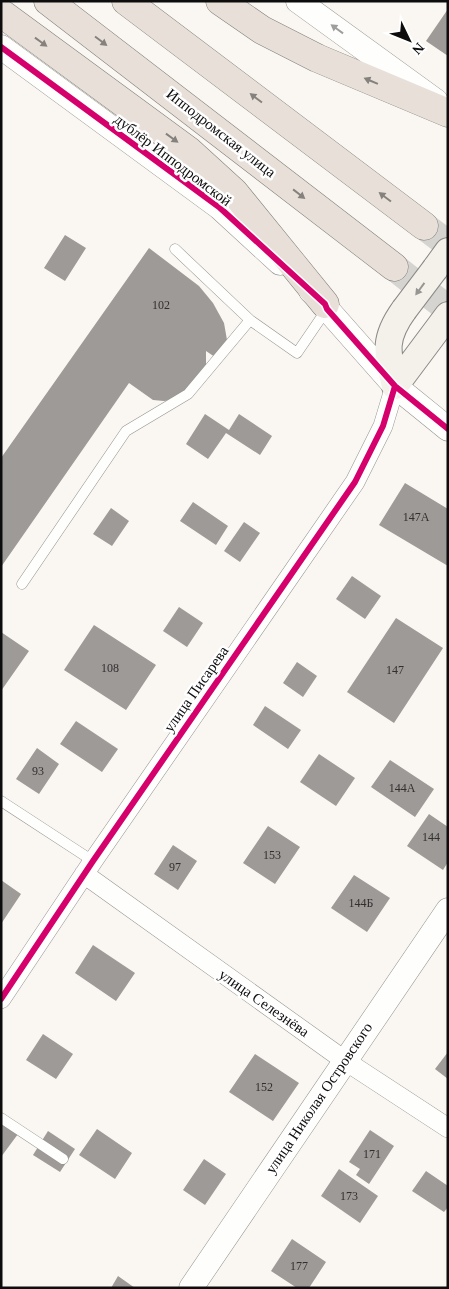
<svg xmlns="http://www.w3.org/2000/svg" width="449" height="1289" viewBox="0 0 449 1289" font-family="'Times New Roman',serif">
	<style>
		.building { fill: #9d9a97 }
		.lines { fill: none; stroke-linecap: round; stroke-linejoin: round }
		.trunk-tunnel { stroke: #d6d4d0; stroke-width: 28; stroke-dasharray: 28 14; stroke-linecap: butt }
		.service-casing { stroke: #949290; stroke-width: 11 }
		.minor-casing { stroke: #949290; stroke-width: 20 }
		.tertiary-casing { stroke: #949290; stroke-width: 25 }
		.secondary-casing { stroke: #8a8987; stroke-width: 28 }
		.trunk-casing { stroke: #81807d; stroke-width: 29 }
		.service { stroke: #fefefd; stroke-width: 10 }
		.minor { stroke: #fefefd; stroke-width: 19 }
		.tertiary { stroke: #fefefd; stroke-width: 24 }
		.secondary { stroke: #f3f1ea; stroke-width: 26 }
		.trunk { stroke: #e8e0d8; stroke-width: 28 }
		.secondary-bridge-casing { stroke: #8a8987; stroke-width: 28; stroke-linecap: butt }
		.secondary-bridge { stroke: #f3f1ea; stroke-width: 26 }
		.cycleway-casing { stroke: #fff; stroke-width: 9 }
		.cycleway { stroke: #d6006c; stroke-width: 6 }
		.oneway { fill: #9e9e9d }
		.oneway2 { fill: #85817d }
		.oneway3 { fill: #979692 }
		.labels { text-anchor: middle; stroke-width: 5; stroke-linejoin: round; paint-order: stroke }
		.number-label { font-size: 12px; fill: #313030 }
		.street-label { font-size: 15px; fill: #0d0d0d; stroke: #fff }
	</style>
	<rect width="100%" height="100%" fill="#faf7f2"/>
	<path class="building" d="M448,9V56L426,41Z
		M65,235L86,248L65,281L44,268Z
		M149,248L199,286L213,303L224,323L227,340L215,357L206,351V365L178,399L164,401L153,400L129,383L1,567V458Z
		M205,414L229,430L239,414L272,436L260,455L226,433L208,459L186,444Z
		M405,483L448,509V566L379,525Z
		M193,502L228,526L216,545L180,521Z
		M111,508L129,521L112,546L93,534Z
		M244,522L260,533L240,562L224,551Z
		M352,576L381,596L365,619L336,599Z
		M179,607L203,623L187,647L163,631Z
		M396,618L443,648L394,723L347,692Z
		M94,625L156,665L126,710L64,670Z
		M1,632L29,651L1,691Z
		M297,662L317,676L303,697L283,683Z
		M265,706L301,730L288,749L253,725Z
		M76,721L118,749L102,772L60,744Z
		M37,748L59,764L39,794L16,779Z
		M319,754L355,778L336,806L300,782Z
		M390,760L434,789L415,817L371,787Z
		M429,814L448,827V862L443,870L407,846Z
		M268,826L300,847L275,884L243,863Z
		M173,845L197,861L178,890L154,874Z
		M354,875L390,898L367,932L331,908Z
		M1,880L21,894L1,924Z
		M93,945L135,973L116,1001L75,973Z
		M43,1034L73,1054L56,1079L26,1060Z
		M448,1052V1079L435,1069Z
		M255,1054L299,1083L273,1121L229,1092Z
		M1,1122L18,1134L1,1157Z
		M97,1129L132,1153L115,1179L79,1155Z
		M370,1130L394,1146L369,1184L356,1175L360,1169L349,1162Z
		M48,1131L75,1149L60,1172L33,1155Z
		M204,1159L226,1174L205,1205L183,1190Z
		M339,1169L378,1196L360,1223L321,1196Z
		M426,1171L448,1186V1207L444,1212L412,1191Z
		M292,1239L326,1262L309,1288H297L271,1271Z
		M118,1276L135,1288H111Z"/>
	<g class="lines">
		<path class="trunk-tunnel" d="M424,226L448,244
			M394,267L448,309"/>
		<g class="service-casing">
			<path id="service" d="M175,249L250,320
				M22,584L126,431L188,394L250,320L297,353L327,309
				M1,801L93,861
				M1,1118L63,1159"/>
		</g>
		<g class="minor-casing">
			<path id="minor" d="M84,874L344,1060L448,1128
				M1,999L93,861L355,482L383,426L395,386"/>
		</g>
		<g class="tertiary-casing">
			<path id="tertiary" d="M298,1L436,101
				M1,47L219,207L280,263
				M311,291L325,304L327,309L395,386L448,429
				M191,1288L448,910"/>
		</g>
		<g class="secondary-casing">
			<path id="secondary" d="M435,269L448,251
				M395,386L448,315
				M395,386C387,352 383,339 404,310"/>
		</g>
		<g class="trunk-casing">
			<path id="trunk" d="M48,1L394,267
				M126,1L424,226
				M220,1L262,30L317,58L448,113
				M1,13L189,151L234,192L325,304"/>
		</g>
		<use href="#service" class="service"/>
		<use href="#minor" class="minor"/>
		<use href="#tertiary" class="tertiary"/>
		<use href="#secondary" class="secondary"/>
		<use href="#trunk" class="trunk"/>
		<g class="secondary-bridge-casing">
			<path id="secondary-bridge" d="M404,310L435,269"/>
		</g>
		<use href="#secondary-bridge" class="secondary-bridge"/>
		<g class="cycleway-casing">
			<path id="cycleway" d="M1,47L219,207L325,304L327,309L395,386L448,429
				M1,999L93,861L355,482L383,426L395,386"/>
		</g>
		<use href="#cycleway" class="cycleway"/>
	</g>
	<defs><path id="oneway-solid" d="M-6-.8H1V-3.2L6.5 0L1 3.2V.8H-6Z" transform="scale(1.25)"/></defs>
	<use class="oneway" href="#oneway-solid" transform="translate(337 29) rotate(-144)"/>
	<g class="oneway2">
		<use href="#oneway-solid" transform="translate(101 41) rotate(37)"/>
		<use href="#oneway-solid" transform="translate(41 42) rotate(36)"/>
		<use href="#oneway-solid" transform="translate(371 81) rotate(-157)"/>
		<use href="#oneway-solid" transform="translate(256 98) rotate(-143)"/>
		<use href="#oneway-solid" transform="translate(172 138) rotate(36)"/>
		<use href="#oneway-solid" transform="translate(299 194) rotate(38)"/>
		<use href="#oneway-solid" transform="translate(385 197) rotate(-143)"/>
	</g>
	<use class="oneway3" href="#oneway-solid" transform="translate(420 289) rotate(126)"/>
	<g class="labels">
		<g class="number-label">
			<text x="161" y="309">102</text>
			<text x="416" y="521">147А</text>
			<text x="110" y="672">108</text>
			<text x="395" y="674">147</text>
			<text x="38" y="775">93</text>
			<text x="402" y="792">144А</text>
			<text x="431" y="841">144</text>
			<text x="272" y="859">153</text>
			<text x="175" y="871">97</text>
			<text x="361" y="907">144Б</text>
			<text x="264" y="1091">152</text>
			<text x="372" y="1158">171</text>
			<text x="349" y="1200">173</text>
			<text x="299" y="1270">177</text>
		</g>
		<g class="street-label">
			<text transform="translate(221 133) rotate(38)" y="5">Ипподромская улица</text>
			<text transform="translate(173 160) rotate(37)" y="5">дублёр Ипподромской</text>
			<text transform="translate(196 689) rotate(-55)" y="5">улица Писарева</text>
			<text transform="translate(264 1003) rotate(35)" y="5">улица Селезнёва</text>
			<text transform="translate(319 1098) rotate(-56)" y="5">улица Николая Островского</text>
		</g>
	</g>
	<rect width="449" height="1289" fill="none" stroke="#0d0d0d" stroke-width="5"/>
	<g transform="translate(409 40) rotate(133)" stroke="#ffffff" stroke-width="4" paint-order="stroke">
	<path d="M0-4L9 19L0 12L-9 19Z" fill="#0d0d0d"/>
	<text y="-8" font-size="14" font-weight="bold" text-anchor="middle" fill="#0d0d0d">N</text>
	</g>
</svg>
